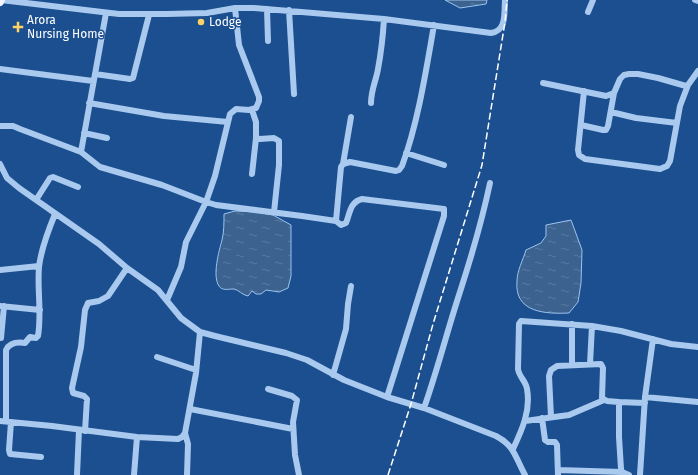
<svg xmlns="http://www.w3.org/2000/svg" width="698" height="475" viewBox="0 0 698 475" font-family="'Fira Sans',sans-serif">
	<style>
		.water { fill: url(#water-ripples); stroke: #9cc4f0 }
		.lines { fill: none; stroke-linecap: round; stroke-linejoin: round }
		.minor { stroke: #a9c9ee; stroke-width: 6 }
		.major { stroke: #f0f6ff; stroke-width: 8 }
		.rail { stroke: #fff; stroke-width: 1.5; stroke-dasharray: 7 3; stroke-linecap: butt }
		.poi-dot { fill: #ffd166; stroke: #1b4f8f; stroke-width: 1.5 }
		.labels { text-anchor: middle; stroke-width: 3; stroke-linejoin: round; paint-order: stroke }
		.poi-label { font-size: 12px; fill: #fff; stroke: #1b4f8f; text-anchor: start }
	</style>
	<defs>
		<pattern id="water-ripples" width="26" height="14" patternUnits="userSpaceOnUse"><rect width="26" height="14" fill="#3c6290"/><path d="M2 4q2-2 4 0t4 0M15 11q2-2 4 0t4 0" fill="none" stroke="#597aa1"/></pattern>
	</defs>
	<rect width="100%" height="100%" fill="#1b4f8f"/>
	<path class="water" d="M445,0H487L486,4L460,8Z
		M235,211L257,212L273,215L291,225V276L288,288L279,292L266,290L261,294H256L252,291L248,296C242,295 239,290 234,289C228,289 222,291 219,286C212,276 219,251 222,240C224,232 224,223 224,214Z
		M571,220L582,250L581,283L578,302L569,313C546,314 514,313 517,281C517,271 523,260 526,250L541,243L546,236V225Z"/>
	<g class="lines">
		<path class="minor" d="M1,0L119,14H167L207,13L235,8H254L384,19L491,33C507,31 504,13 505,0
			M695,0L698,1
			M267,9L268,41
			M289,10L294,94
			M588,12L593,0
			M0,69L93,81
			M95,74L130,79L133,78L149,15
			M543,83L606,96L614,93L620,79L624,75L629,74H638L658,78L686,86L688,85L698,71
			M584,91L578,150L579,155L585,159L660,169L667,166L670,161L680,106L688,85
			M89,103L164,116L228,122
			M371,103C371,90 376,81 378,69C381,53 383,35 384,19
			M252,110L256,122V138L260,139L274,138L279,141V165L274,212
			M611,112L636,118L677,123
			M581,125L603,130H606L608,126L614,93
			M0,126H13L20,129L81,152L100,167L162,185L206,202L216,205L302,216L336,221L341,225L346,223C350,213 350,202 362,199L444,209V216L387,397
			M84,133L107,138
			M81,152L106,13
			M406,153L444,165
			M0,164L7,178L19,188L99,244L127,268L158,290L181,318L200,332L215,336L286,353L307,360L344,380L387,397L424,408L496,436C515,446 515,457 525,475
			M343,164L351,117
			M252,174L256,138
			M36,200L50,178L53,177L78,187
			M336,221L341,167L343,164L350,162L396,171L399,170L402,166C418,123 426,71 434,25
			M0,270L39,266
			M167,300L181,267L186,242L206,202L215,176L230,114L236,109L249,110L256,108L259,101V97L239,45L235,8
			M0,306L40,310
			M1,338L4,306
			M653,339L645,397L698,402
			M157,357L196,370
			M590,364L592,326
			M572,365V324
			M333,375L346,329L348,304L351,286
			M268,389L292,396L297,400L293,422L295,455L299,475
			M619,402L645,403
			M424,408C437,371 447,332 459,295C471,258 482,221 490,183
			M190,409L293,429
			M551,417L549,376L551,370L557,366L601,364L603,368L602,398L607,401L619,402V437L621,469L622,472L629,475
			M542,418L545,440L548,442H555L557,445L558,475
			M0,421L52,426L137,437L178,439L182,437L185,433L196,373L200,332
			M6,421V350C10,342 18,342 25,343L30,337L36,338L38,336C42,313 37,290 39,267C41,249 48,231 55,214
			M525,421L569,415L604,400
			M11,422L9,450L10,454L41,457
			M85,431L87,399L84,396L73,393L72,388L81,347L85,310L88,303L99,301L108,296L127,268
			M185,433L188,444L187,475
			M513,449C522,430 531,410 527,389C526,381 519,377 518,369L519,324L521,321L592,326L621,331L671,344L698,347
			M558,470L622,472
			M77,475L79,430
			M134,475L137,437
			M640,475L645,397"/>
		<path class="major" d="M0,2L1,0"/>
		<path class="rail" d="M388,475L411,404L433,324L482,165L505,22L507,0"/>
	</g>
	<g class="poi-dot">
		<circle cx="201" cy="22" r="4"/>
		<path d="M16 21h4v4h4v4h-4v4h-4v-4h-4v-4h4z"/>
	</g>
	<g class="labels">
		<g class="poi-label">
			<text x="27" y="24">Arora<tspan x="27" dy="14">Nursing Home</tspan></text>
			<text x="209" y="26">Lodge</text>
		</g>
	</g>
</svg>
